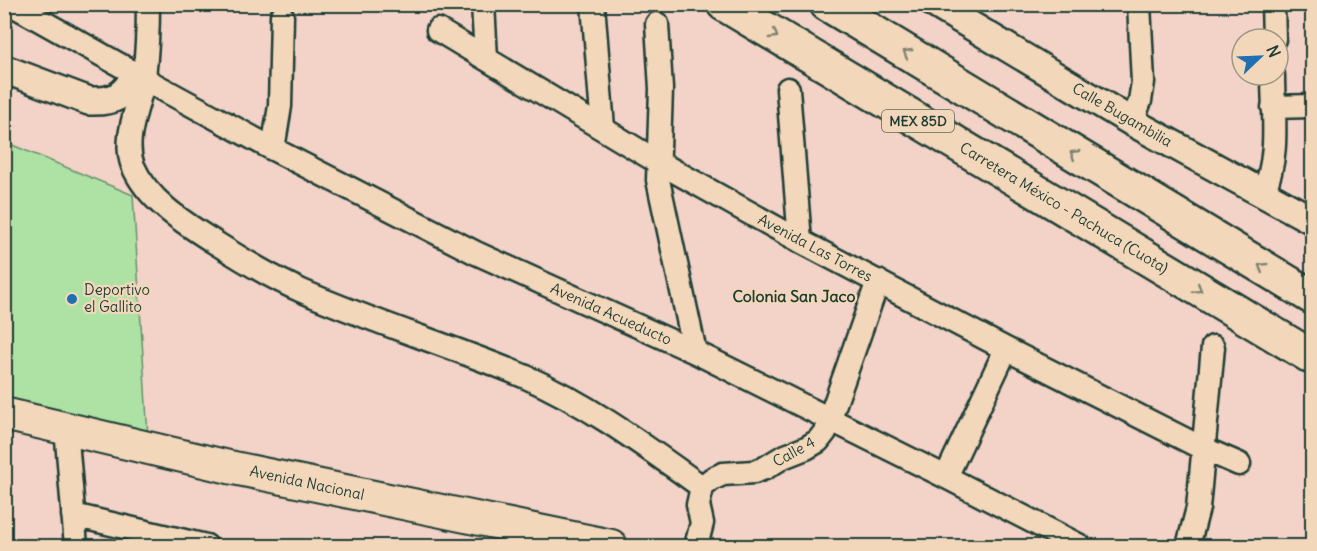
<svg xmlns="http://www.w3.org/2000/svg" width="1317" height="551" viewBox="0 0 1317 551" font-family="Delius,sans-serif">
	<style>
		.pitch { fill: #aee2a4; stroke: #66906c; stroke-width: 1.5 }
		.lines { fill: none; stroke-linecap: round; stroke-linejoin: round }
		.minor-casing { stroke: #1f3d34; stroke-width: 27 }
		.tertiary-casing { stroke: #1f3d34; stroke-width: 32 }
		.secondary-casing { stroke: #1f3d34; stroke-width: 36 }
		.motorway-casing { stroke: #1f3d34; stroke-width: 38 }
		.minor { stroke: #f3d7ba; stroke-width: 22 }
		.tertiary { stroke: #f3d7ba; stroke-width: 27 }
		.secondary { stroke: #f3d7ba; stroke-width: 32 }
		.motorway { stroke: #f3d7ba; stroke-width: 33 }
		.oneway { stroke: #7e8270 }
		.poi-dot { fill: #1f6fb2; stroke: #f3d7ba; stroke-width: 2 }
		.labels { text-anchor: middle; stroke-width: 4.5; stroke-linejoin: round; paint-order: stroke }
		.shield { fill: #f3d7ba; stroke: #5f6b5c; stroke-width: 1.5 }
		.shield-label { font-size: 14px; font-weight: bold; fill: #1f3d34 }
		.street-label { font-size: 15px; fill: #1f3d34; stroke: #f3d7ba }
		.poi-label { font-size: 15px; fill: #1f3d34; stroke: #f3d7ba; text-anchor: start }
		.neighbourhood-label { font-size: 16px; font-weight: bold; fill: #1f3d34; stroke: #f3d7ba }
	</style>
	<rect width="100%" height="100%" fill="#f3d2c8"/>
	<filter id="ink" filterUnits="userSpaceOnUse"><feTurbulence type="fractalNoise" baseFrequency=".0167" numOctaves="2"/><feDisplacementMap in="SourceGraphic" scale="12" xChannelSelector="R" yChannelSelector="G"/><feConvolveMatrix kernelMatrix="1 2 1 2 8 2 1 2 1" color-interpolation-filters="sRGB"/></filter>
	<g filter="url(#ink)">
		<path class="pitch" d="M5,142L133,195L148,437L5,403Z"/>
		<g class="lines">
			<g class="minor-casing">
				<path id="minor" d="M11,4L136,74
					M148,4C148,29 147,53 144,77C140,104 122,138 133,166C147,199 181,221 211,240C240,258 270,277 302,291C375,323 452,346 526,377C590,405 646,447 702,487
					M483,4L486,58
					M593,4L603,128
					M1273,4L1274,39
					M657,24L661,89L658,180L695,352
					M438,30L658,162L800,241L1006,349L1202,448L1239,464
					M144,79L273,149L476,253L695,352L946,477L1080,546
					M788,89L800,241
					M1273,107L1312,106
					M1132,122L1140,101L1143,82L1139,4
					M273,149L280,106L282,16
					M1263,193C1280,156 1273,115 1273,75
					M66,428L76,546
					M946,477L1006,349
					M73,515L206,546
					M516,526L517,546
					M696,546L702,523L698,505L702,487L712,479L723,474L754,472L765,468L783,457L806,448L818,441L825,432L878,281
					M1188,546L1198,508L1213,347"/>
			</g>
			<g class="tertiary-casing">
				<path id="tertiary" d="M935,4L1132,122L1312,220
					M4,69L89,101C114,102 124,97 136,74L144,79"/>
			</g>
			<g class="secondary-casing">
				<path id="secondary" d="M4,414L229,467L611,546"/>
			</g>
			<g class="motorway-casing">
				<path id="motorway" d="M724,4L1312,357
					M827,4L1312,297"/>
			</g>
			<use href="#minor" class="minor"/>
			<use href="#tertiary" class="tertiary"/>
			<use href="#secondary" class="secondary"/>
			<use href="#motorway" class="motorway"/>
		</g>
		<defs><path id="oneway-chevron" d="M-2-3.5L2.5 0L-2 3.5" fill="none" stroke-width="1.6" stroke-linecap="round" stroke-linejoin="round" transform="scale(1.5)"/></defs>
		<g class="oneway">
			<use href="#oneway-chevron" transform="translate(774 35) rotate(31)"/>
			<use href="#oneway-chevron" transform="translate(907 53) rotate(-149)"/>
			<use href="#oneway-chevron" transform="translate(1074 154) rotate(-149)"/>
			<use href="#oneway-chevron" transform="translate(1262 267) rotate(-149)"/>
			<use href="#oneway-chevron" transform="translate(1198 289) rotate(31)"/>
		</g>
	</g>
	<circle class="poi-dot" cx="72" cy="299" r="6"/>
	<g class="labels">
		<rect class="shield" x="882" y="110" width="72" height="22" rx="4.5"/>
		<g class="shield-label">
			<text x="918" y="126">MEX 85D</text>
		</g>
		<g class="street-label">
			<text transform="translate(1122 115) rotate(30)" y="5">Calle Bugambilia</text>
			<text transform="translate(1064 208) rotate(31)" y="5">Carretera México - Pachuca (Cuota)</text>
			<text transform="translate(815 248) rotate(28)" y="5">Avenida Las Torres</text>
			<text transform="translate(611 314) rotate(24)" y="5">Avenida Acueducto</text>
			<text transform="translate(794 452) rotate(-29)" y="5">Calle 4</text>
			<text transform="translate(307 483) rotate(12)" y="5">Avenida Nacional</text>
		</g>
		<g class="poi-label">
			<text x="84" y="295">Deportivo<tspan x="84" dy="17">el Gallito</tspan></text>
		</g>
		<g class="neighbourhood-label">
			<text x="794" y="302">Colonia San Jaco</text>
		</g>
	</g>
	<rect width="1317" height="551" fill="none" stroke="#f3d7ba" stroke-width="24"/>
	<rect x="12" y="12" width="1293" height="527" fill="none" stroke="#1f3d34" stroke-width="2" filter="url(#ink)"/>
	<g transform="translate(1260 57) rotate(67)"><circle r="28" fill="#f3d7ba" stroke="#9e9984" stroke-width="1.5"/>
	<path d="M0-4.5L10 22L0 15L-10 22Z" fill="#1f6fb2"/>
	<text y="-9" font-size="16" font-weight="bold" text-anchor="middle" fill="#1f3d34">N</text>
	</g>
</svg>
